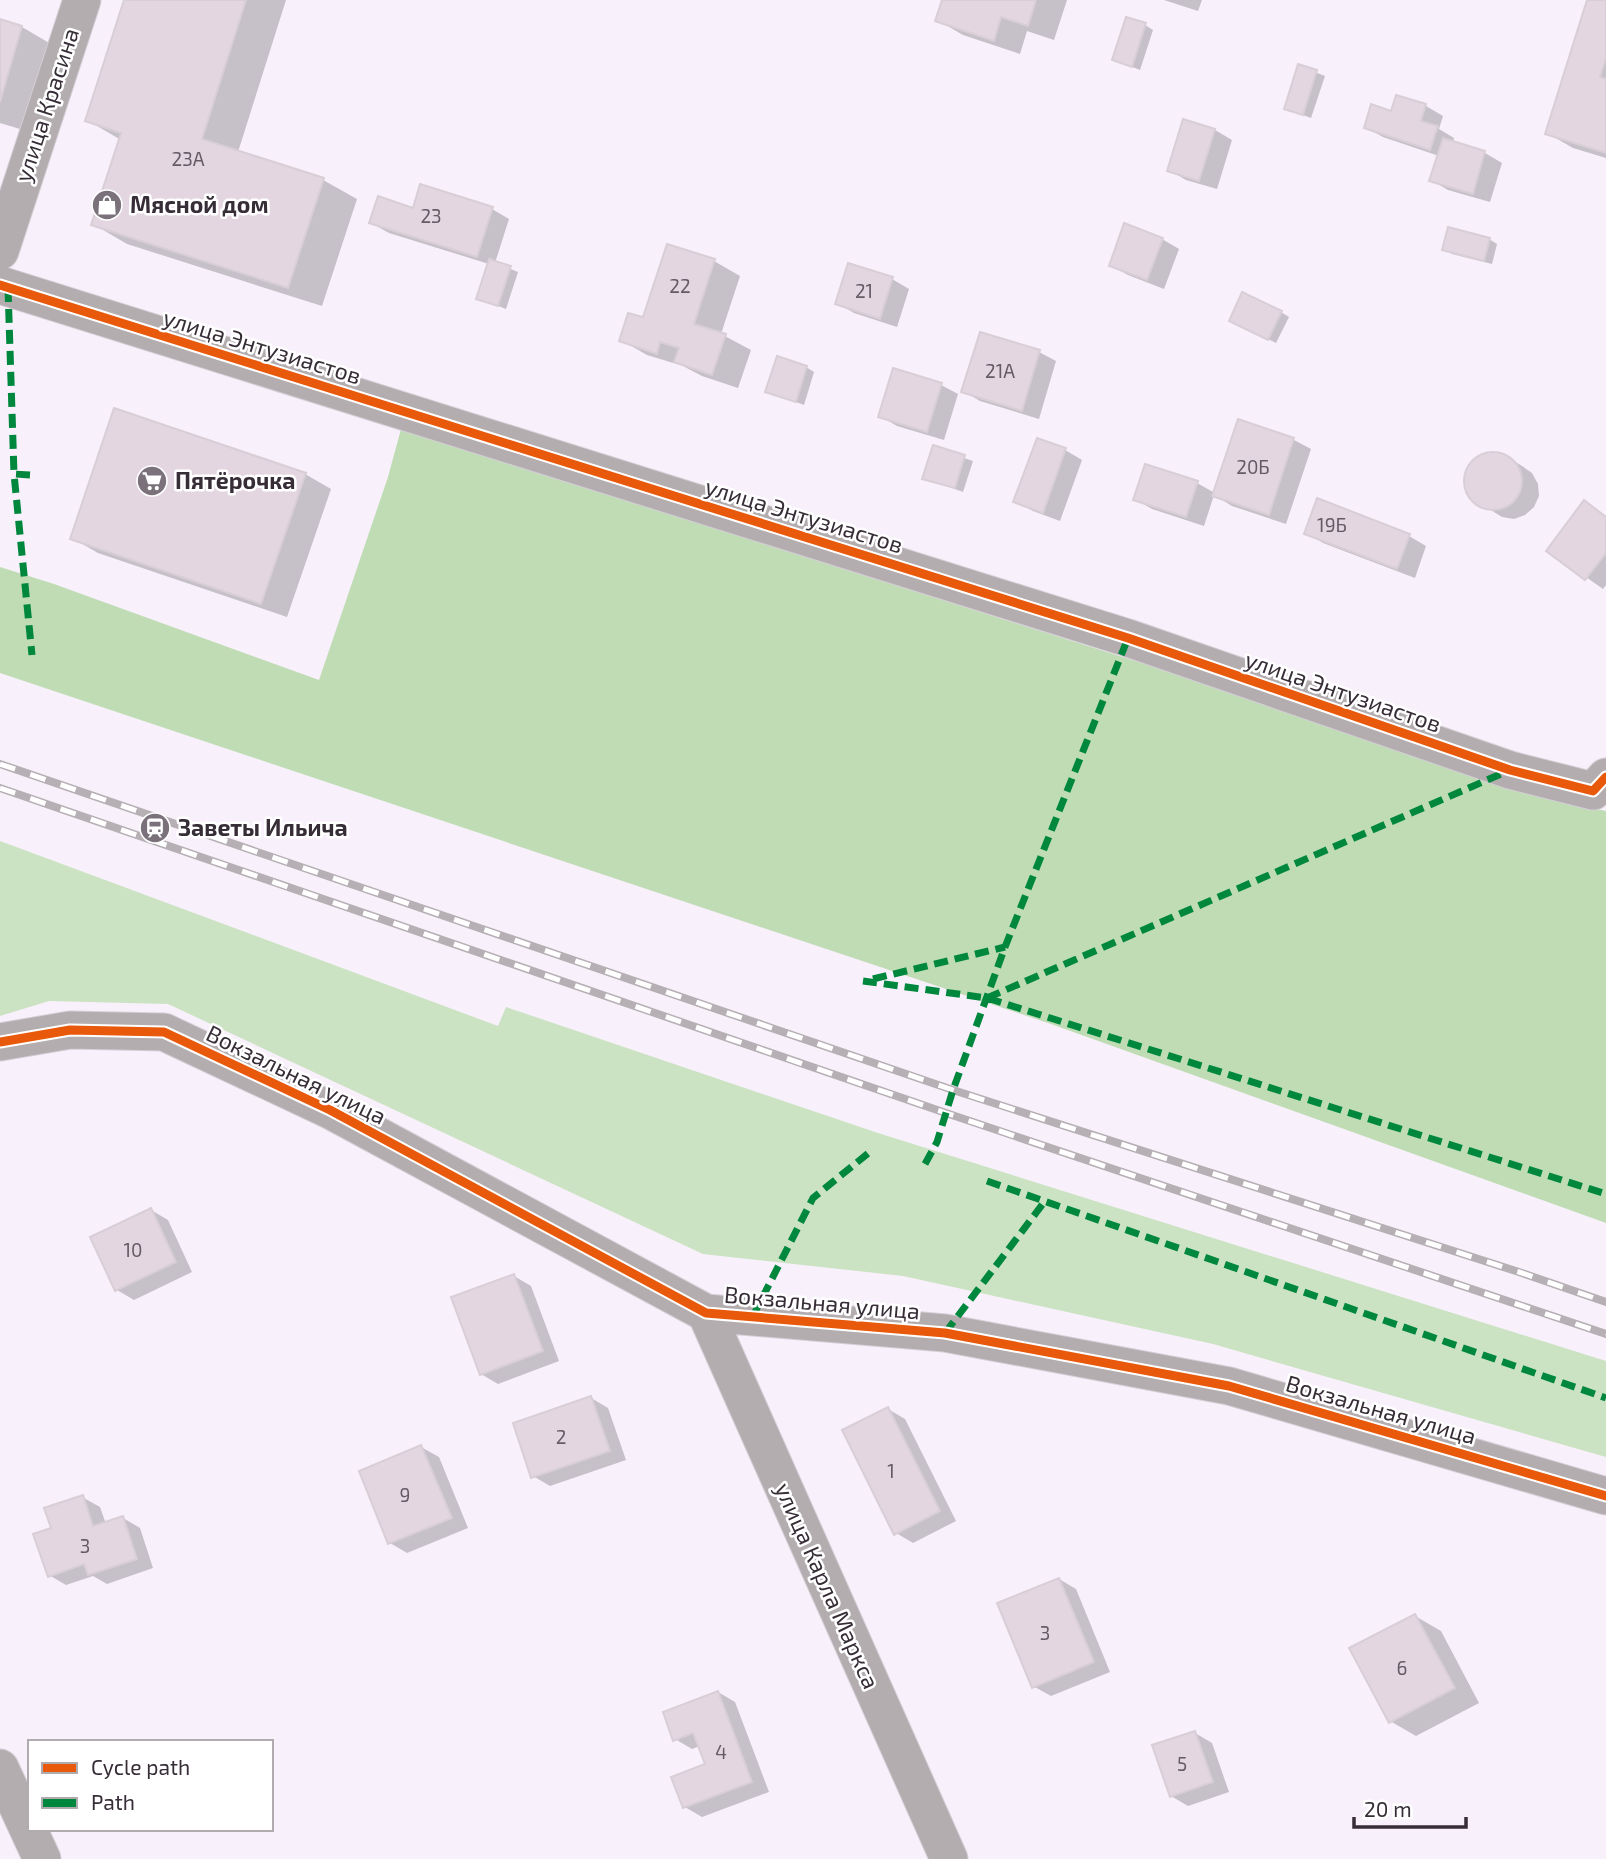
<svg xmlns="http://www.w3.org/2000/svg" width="1606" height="1859" viewBox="0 0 1606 1859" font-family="'Exo 2',sans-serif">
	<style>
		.green { fill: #cbe3c3 }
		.forest { fill: #bfdcb5 }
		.shadow { fill: #0003 }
		.building { fill: #e3d6e1; stroke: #d8ced6; stroke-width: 2 }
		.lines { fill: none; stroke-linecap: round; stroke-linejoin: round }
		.minor-casing { stroke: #d4ced6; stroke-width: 39 }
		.minor { stroke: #b3adaf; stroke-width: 37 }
		.rail-casing { stroke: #b6afb4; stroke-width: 8 }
		.rail { stroke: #fff; stroke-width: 5; stroke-dasharray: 16; stroke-linecap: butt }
		.quiet { stroke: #00873e; stroke-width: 7; stroke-dasharray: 14 7; stroke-linecap: butt }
		.cycleway-casing { stroke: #fff; stroke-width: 13 }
		.cycleway { stroke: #e8590c; stroke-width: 9 }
		.labels { text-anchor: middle; stroke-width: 5; stroke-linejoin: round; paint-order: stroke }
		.number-label { font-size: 19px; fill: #655b65 }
		.street-label { font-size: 23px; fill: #362d37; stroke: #fff }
		.poi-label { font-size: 23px; font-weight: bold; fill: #362d37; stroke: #fff; text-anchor: start }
	</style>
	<rect width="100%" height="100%" fill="#f8f0fa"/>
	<path class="green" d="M0,841L498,1026L506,1007L878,1133L1606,1361V1457L1213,1344L903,1276L703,1254L168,1004L49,1001L0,1016Z"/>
	<path class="forest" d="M401,429L1151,666L1579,805L1606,811V1223L1051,1024L0,673V567L54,584L319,680L388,477Z"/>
	<path class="shadow" d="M126,0H286L238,152L323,180L357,199L322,306L127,244L93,224L121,140L87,120Z
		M944,0H1067L1054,40L1027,31L1020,54L963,35L937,20Z
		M1164,0H1202L1198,11Z
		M1589,0H1606V158L1573,148L1547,133Z
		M0,21L22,27L56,47L30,132L0,123Z
		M1145,25L1153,30L1140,70L1115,60Z
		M1299,66L1325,76L1311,118L1286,109Z
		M1397,97L1426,106L1443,116L1439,129L1454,138L1453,143L1485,153L1502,163L1490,202L1448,190L1431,180L1439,156L1383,137L1366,128L1393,113Z
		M1184,121L1215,130L1232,140L1217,189L1186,180L1169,170Z
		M492,209L509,219L495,263L518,272L506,309L478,298L489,264L389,233L371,223L414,210Z
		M1162,239L1179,249L1164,289L1128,275L1111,266Z
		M1489,239L1497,244L1492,264L1452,254L1444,249Z
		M714,261L740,276L721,334L751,350L738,388L702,376L683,366L647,355L621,340Z
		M892,279L909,289L897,327L854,313L837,303Z
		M1281,312L1289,317L1276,343L1239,325Z
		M1039,352L1056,361L1039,419L980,401L963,391Z
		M806,367L814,372L804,405L767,391Z
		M941,385L958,394L944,440L897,426L880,416Z
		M1239,422L1294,440L1311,449L1286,524L1232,506L1214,495L1204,526L1152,509L1135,499L1147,466L1197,483L1215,493Z
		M1038,440L1065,450L1082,460L1060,521L1033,511L1016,502Z
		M934,448L973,461L963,492L925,478Z
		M1492,454L1504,455L1522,466L1532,473L1538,484L1539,496L1534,507L1525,515L1514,519L1502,517L1473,499L1467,489V476L1471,465L1480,457Z
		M305,474L331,489L287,617L98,553L72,538Z
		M1318,501L1409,536L1426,546L1415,578L1323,543L1306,533Z
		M1585,503L1606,516V585L1603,589L1549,551Z
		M151,1210L168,1220L192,1272L134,1300L117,1290Z
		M514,1276L531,1286L559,1361L498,1384L481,1374Z
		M591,1398L608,1408L626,1460L550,1486L533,1476Z
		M888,1409L905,1419L956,1521L913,1543L896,1533Z
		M421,1447L439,1457L468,1528L407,1553L390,1543Z
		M82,1497L100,1507L106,1524L123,1518L140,1528L153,1568L107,1584L93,1576L66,1585L49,1575L53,1529Z
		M1059,1579L1076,1589L1110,1672L1051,1696L1033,1686Z
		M1415,1616L1441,1631L1479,1703L1416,1736L1390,1721Z
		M718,1692L735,1702L769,1792L702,1817L685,1807L707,1765L700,1746L692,1749L675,1739Z
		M1195,1733L1212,1743L1229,1792L1188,1806L1171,1796Z"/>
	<path class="building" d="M124,0H246L202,139L324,178L288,288L91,225L121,133L85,121Z
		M942,0H1036L1028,26L1001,17L994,41L935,21Z
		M1587,0H1606V58L1600,77L1606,79V153L1545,134Z
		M1126,17L1146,23L1132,67L1112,60Z
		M0,19L22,26L0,102Z
		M1298,64L1317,70L1303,115L1284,109Z
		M1396,95L1426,104L1421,121L1438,126L1430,150L1364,128L1371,104L1391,111Z
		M1183,119L1215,129L1199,181L1167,171Z
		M1443,138L1485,151L1473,194L1429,181Z
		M420,184L493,207L477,257L369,223L378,196L413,208Z
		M1124,223L1163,238L1147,280L1109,266Z
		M1448,227L1490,238L1484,261L1442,250Z
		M667,244L715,259L694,324L726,334L712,375L674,362L679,348L660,342L657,354L619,341L628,313L643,317Z
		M489,259L511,266L498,306L476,299Z
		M848,263L893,277L880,319L835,304Z
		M1242,292L1282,311L1268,340L1229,321Z
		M980,332L1040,350L1022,411L961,392Z
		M777,356L807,366L796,402L765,392Z
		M893,368L942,383L927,432L878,417Z
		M114,408L306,473L261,604L70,539Z
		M1238,419L1294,438L1269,515L1212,496Z
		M1037,438L1066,448L1043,513L1013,502Z
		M933,445L965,455L955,488L922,479Z
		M1464 481a29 29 0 1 1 58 0a29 29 0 1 1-58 0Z
		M1145,464L1198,481L1186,517L1133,500Z
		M1317,498L1410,534L1397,569L1304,534Z
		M1584,500L1606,517V553L1585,580L1546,551Z
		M151,1208L176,1262L115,1291L90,1237Z
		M514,1274L543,1351L480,1375L451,1297Z
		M591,1396L610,1451L531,1478L513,1423Z
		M888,1407L940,1511L894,1535L842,1430Z
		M421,1445L452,1518L388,1544L359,1471Z
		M83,1495L93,1526L123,1516L137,1559L88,1575L84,1564L48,1577L33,1534L51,1528L44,1508Z
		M1059,1578L1094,1662L1032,1688L997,1603Z
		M1415,1614L1455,1688L1389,1723L1349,1648Z
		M718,1691L752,1782L683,1808L671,1777L705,1764L693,1733L673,1741L663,1712Z
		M1195,1731L1213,1782L1170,1797L1152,1745Z"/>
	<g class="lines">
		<g class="minor-casing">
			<path id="minor" d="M0,251L82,0
				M0,285L1128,638L1510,770L1593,791L1606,777
				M0,1042L70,1030L164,1032L330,1110L706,1313L945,1333L1229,1386L1606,1496
				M706,1313L949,1859
				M0,1768L42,1859"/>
		</g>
		<use href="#minor" class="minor"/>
		<g class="rail-casing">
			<path id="rail" d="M0,764L953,1090L1519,1272L1606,1302
				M0,788L946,1113L1606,1334"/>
		</g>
		<use href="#rail" class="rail"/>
		<path class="quiet" d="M8,288L14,474
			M30,475L14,474L32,655
			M873,979L1005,947
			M863,981L987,998L1606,1194
			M987,998L1510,770
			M925,1164L937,1142L953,1090L1005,947L1128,638
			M987,1181L1606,1398
			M753,1316L813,1198L871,1151
			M945,1333L1045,1201"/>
		<g class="cycleway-casing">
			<path id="cycleway" d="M0,285L1128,638L1510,770L1593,791L1606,777
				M0,1042L70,1030L164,1032L330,1110L706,1313L945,1333L1229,1386L1606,1496"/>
		</g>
		<use href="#cycleway" class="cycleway"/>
	</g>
	<defs>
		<g id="shop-disc" transform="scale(1.575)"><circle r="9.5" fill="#7a717b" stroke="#fff"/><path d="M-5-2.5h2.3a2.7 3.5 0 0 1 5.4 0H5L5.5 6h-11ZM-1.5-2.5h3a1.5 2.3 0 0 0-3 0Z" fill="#fff"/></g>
		<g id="supermarket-disc" transform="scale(1.575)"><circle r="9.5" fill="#7a717b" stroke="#fff"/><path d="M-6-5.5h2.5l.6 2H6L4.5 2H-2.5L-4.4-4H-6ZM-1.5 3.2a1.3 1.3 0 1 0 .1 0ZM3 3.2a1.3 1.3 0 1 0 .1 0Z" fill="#fff"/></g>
		<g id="station-disc" transform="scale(1.575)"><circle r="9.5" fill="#7a717b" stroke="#fff"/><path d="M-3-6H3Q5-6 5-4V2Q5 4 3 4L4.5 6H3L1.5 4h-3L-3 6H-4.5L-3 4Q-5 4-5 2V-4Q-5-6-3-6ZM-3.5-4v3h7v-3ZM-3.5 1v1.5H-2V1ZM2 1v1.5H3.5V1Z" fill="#fff"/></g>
	</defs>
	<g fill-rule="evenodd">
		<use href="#shop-disc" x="107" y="205"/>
		<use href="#supermarket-disc" x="152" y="481"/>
		<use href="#station-disc" x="155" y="828"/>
	</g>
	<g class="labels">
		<g class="number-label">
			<text x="188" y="166">23А</text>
			<text x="431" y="223">23</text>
			<text x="680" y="293">22</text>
			<text x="864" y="298">21</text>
			<text x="1000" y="378">21А</text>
			<text x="1253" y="474">20Б</text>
			<text x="1332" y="532">19Б</text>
			<text x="133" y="1257">10</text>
			<text x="561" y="1444">2</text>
			<text x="891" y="1478">1</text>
			<text x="405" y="1502">9</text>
			<text x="85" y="1553">3</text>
			<text x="1045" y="1640">3</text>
			<text x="1402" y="1675">6</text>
			<text x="721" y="1759">4</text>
			<text x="1182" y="1771">5</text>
		</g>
		<g class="street-label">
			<text transform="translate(47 105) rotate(-72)" y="8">улица Красина</text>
			<text transform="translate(262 347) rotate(17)" y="8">улица Энтузиастов</text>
			<text transform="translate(804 516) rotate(17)" y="8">улица Энтузиастов</text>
			<text transform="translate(1343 692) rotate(19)" y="8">улица Энтузиастов</text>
			<text transform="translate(296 1075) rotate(26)" y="8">Вокзальная улица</text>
			<text transform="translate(822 1303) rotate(5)" y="8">Вокзальная улица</text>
			<text transform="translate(1381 1410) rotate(16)" y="8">Вокзальная улица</text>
			<text transform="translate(827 1586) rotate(66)" y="8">улица Карла Маркса</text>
		</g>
		<g class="poi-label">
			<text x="130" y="213">Мясной дом</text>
			<text x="175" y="489">Пятёрочка</text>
			<text x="178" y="836">Заветы Ильича</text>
		</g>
	</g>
	<rect x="28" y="1740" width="245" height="91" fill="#ffffff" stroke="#afabaf" stroke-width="2"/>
	<rect x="42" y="1763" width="35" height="10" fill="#e8590c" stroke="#afabaf" stroke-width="2"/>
	<text x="91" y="1775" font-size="21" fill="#362d37">Cycle path</text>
	<rect x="42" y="1798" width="35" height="10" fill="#00873e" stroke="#afabaf" stroke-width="2"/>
	<text x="91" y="1810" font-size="21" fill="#362d37">Path</text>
	<path d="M1354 1817v10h112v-10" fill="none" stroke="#362d37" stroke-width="3.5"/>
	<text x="1364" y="1817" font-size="21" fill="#362d37" stroke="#ffffff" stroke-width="5" paint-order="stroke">20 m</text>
</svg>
